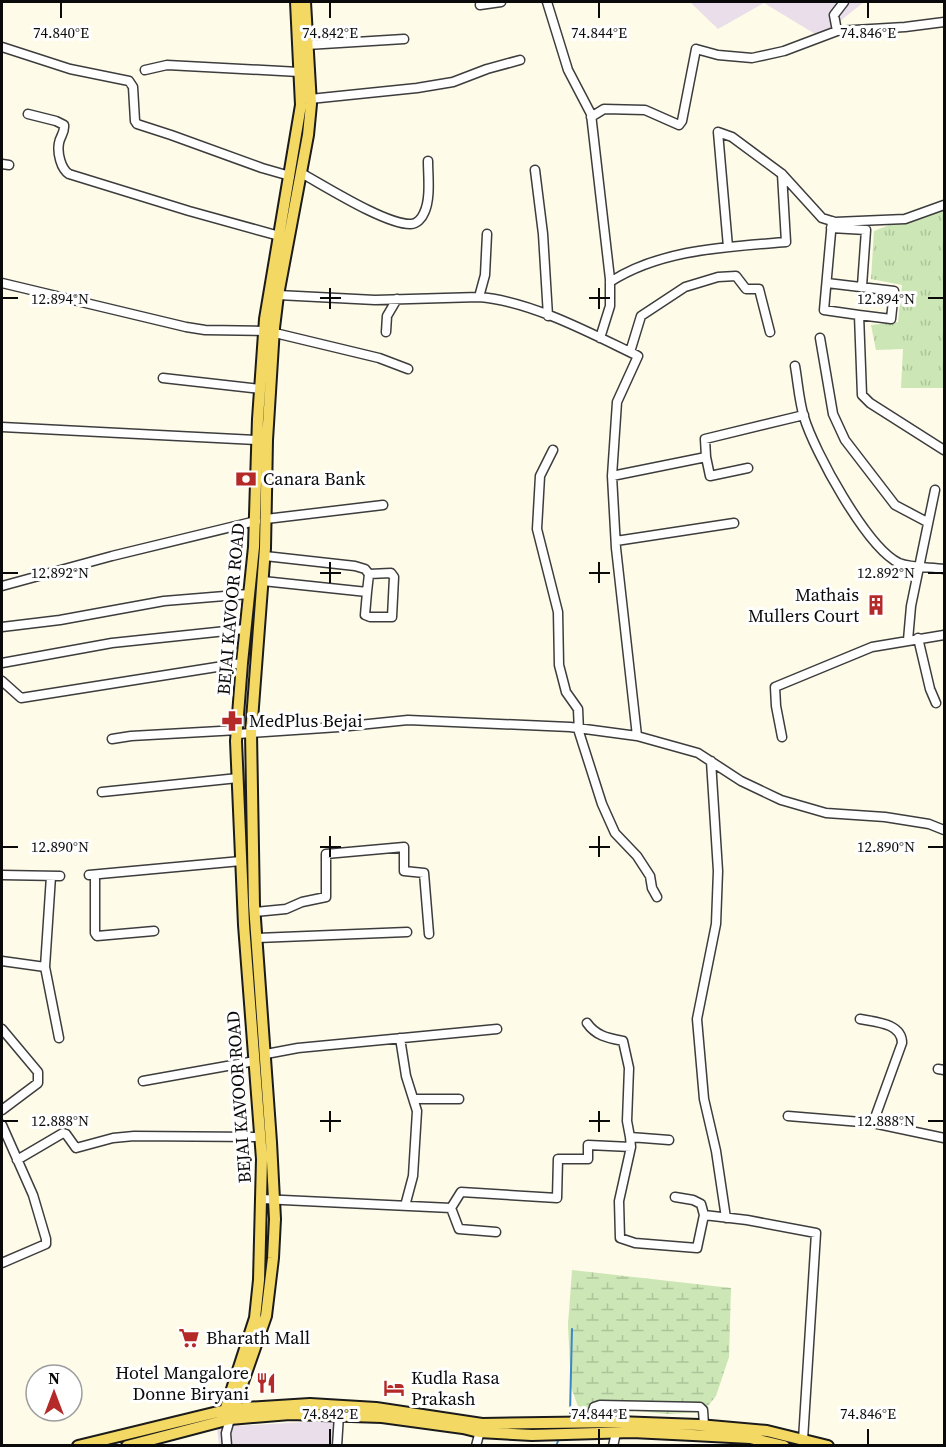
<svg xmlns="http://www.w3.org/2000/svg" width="946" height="1447" viewBox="0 0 946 1447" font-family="'Source Serif 4',serif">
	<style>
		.industrial { fill: #e9dee9 }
		.grass { fill: url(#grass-tufts) }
		.wetland { fill: url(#wetland-marsh) }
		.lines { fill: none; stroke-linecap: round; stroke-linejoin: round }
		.stream { stroke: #3a87c7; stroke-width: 2 }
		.minor-casing { stroke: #3d3d3d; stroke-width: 11 }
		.major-casing { stroke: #1b1b1b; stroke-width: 14 }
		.minor { stroke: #fff; stroke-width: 8 }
		.major { stroke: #f3d864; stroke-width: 10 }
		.ticks { fill: none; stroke: #0a0a0a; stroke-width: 2 }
		.labels { text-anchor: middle; stroke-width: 6; stroke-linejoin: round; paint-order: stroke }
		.poi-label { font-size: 18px; fill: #0a0a0a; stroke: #fff; text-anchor: start }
		.street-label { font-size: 18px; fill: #0a0a0a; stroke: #fff }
		.ticks-label { font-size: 15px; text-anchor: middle; fill: #0a0a0a; stroke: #fff; stroke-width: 6; stroke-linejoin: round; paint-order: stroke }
	</style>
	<defs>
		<pattern id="grass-tufts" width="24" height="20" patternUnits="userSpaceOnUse" patternTransform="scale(1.5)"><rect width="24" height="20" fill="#cce6b5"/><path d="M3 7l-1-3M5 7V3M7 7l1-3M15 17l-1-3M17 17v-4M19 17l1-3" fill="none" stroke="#aec49a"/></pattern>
		<pattern id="wetland-marsh" width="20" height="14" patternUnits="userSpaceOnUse" patternTransform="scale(1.5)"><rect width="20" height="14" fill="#cce6b5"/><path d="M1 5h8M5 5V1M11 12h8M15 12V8" fill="none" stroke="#aec49a"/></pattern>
	</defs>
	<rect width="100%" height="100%" fill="#fefbe9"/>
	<path class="industrial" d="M690,2H864L820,37L764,3L718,29Z
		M340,1420L339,1445H219L217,1427Z"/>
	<path class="grass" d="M944,204V388H901L903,349L876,350L871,325L898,322L902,285L871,279L874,231Z"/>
	<path class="wetland" d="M572,1270L731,1288L729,1357L716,1396L703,1412L668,1414L636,1411L581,1415L571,1387L568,1325Z"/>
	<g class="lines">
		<path class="stream" d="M570,1413L572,1329
			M556,1446L558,1441"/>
		<g class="minor-casing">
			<path id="minor" d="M547,2L568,70L591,114L610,279V306L600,338
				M480,5L501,2
				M837,31L834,15L844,2
				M307,45L404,39
				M2,47L70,69L129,81L133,87L135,121L137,124L171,135L262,168L290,176
				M145,70L167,65L299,72
				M310,99L417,88L453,82L487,69L520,60
				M28,114L56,121L64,125C65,133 60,136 59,143C57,153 61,169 69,174L189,211L283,237
				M591,117L604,109L645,110L679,125L682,121L696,49L718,55L752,58L784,51L837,31L905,27L944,22
				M2,164L9,165
				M535,170L543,234L548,316
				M301,173C325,186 386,225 411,224C417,224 422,218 424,213C431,199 428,176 428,161
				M832,221L824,310L859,315L862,395L870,403L944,450
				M831,228L866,230L862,286
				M728,247L718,132L732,137L782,174L822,218L835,222L905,219L944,205
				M610,282C661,249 727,247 786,242L782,174
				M2,283L186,327L205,330L264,331
				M827,283L894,291L891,319L859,315
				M278,295L375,300L479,297C531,301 592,334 638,356L617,402L612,476L616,548L637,736
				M479,297L485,275L487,234
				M274,328L275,333L379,358L408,369
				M386,332L387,316L397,299
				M820,338L833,414L845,440L895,505L927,522
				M630,352L641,316L685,287L718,277L736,276L746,289H759L770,332
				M795,366C798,383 799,401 804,417C814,451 867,548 899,563C911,568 931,567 944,569
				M163,378L261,389
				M2,427L257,440
				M553,450L540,476L537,529L558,612L559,665L566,692L578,709L579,732L602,804L615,833L637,856L650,876L652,888L657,897
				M706,457L710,476L748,468
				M612,476L706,457L705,439L804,415
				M266,519L383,505
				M616,541L734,523
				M263,581L367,592L365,615L370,617H392L394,577L391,573L369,574L365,569L355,566L265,556
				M2,586L112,556L256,521
				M367,592L369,574
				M2,627L60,620L164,601L249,594
				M918,638L930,689L936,703
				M908,640L911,606L935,490
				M2,663L112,643L245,629
				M2,681L21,698L242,663
				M237,734L339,727L408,720L570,727L637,736L698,753L741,781L781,800L826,813L885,817L929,824L944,830
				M782,737L776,706L775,687L872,647L944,635
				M112,739L131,736L238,730
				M711,761L718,871L716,924L697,1019L704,1099L716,1151L726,1218
				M102,792L238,778
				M2,875L60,876
				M89,875L241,861
				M95,875V933L97,936L154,931
				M51,876L45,967L59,1038
				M255,912L286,909L302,902L326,897V854L404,847V871L424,873L429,934
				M257,938L407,932
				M2,961L45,967
				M860,1019C875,1022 902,1023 902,1043L873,1123
				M587,1023C596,1036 608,1038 623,1041L629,1068L627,1121L630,1137
				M2,1029L38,1072V1083L2,1110
				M400,1038L406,1076L417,1111L413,1176L405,1206
				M266,1054L298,1048L497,1029
				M938,1069L944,1070
				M143,1081L255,1061
				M414,1099H459
				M788,1116L873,1123L944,1138
				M2,1125L33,1195L46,1239V1244L2,1263
				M669,1140L630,1137L631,1147L619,1201L620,1238L635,1243L697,1248L704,1215L701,1204L693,1200L675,1197
				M17,1160L63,1133L66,1134L76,1148L113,1138L134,1136L261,1137
				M262,1199L451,1208L459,1229L496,1232
				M451,1208L461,1192L557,1198L558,1159H588V1145L631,1147
				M704,1215L747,1220L816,1233L803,1440
				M590,1422L594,1407L600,1405L700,1407L703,1410L704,1425
				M227,1446L226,1433L230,1419
				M337,1446L339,1415
				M476,1446L481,1427
				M613,1446L616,1433"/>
		</g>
		<g class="major-casing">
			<path id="major" d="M230,1419L266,1316L273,1258L275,1219L271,1142L254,905L251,733L265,548L267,440L274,328L278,295L308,135L311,104L305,2
				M222,1420L255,1318L259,1280L262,1159L244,925L236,741L242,663L254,547L258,419L265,319L301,105L296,2
				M78,1446L230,1409L310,1404L376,1408L482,1424L617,1422L699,1425L767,1431L828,1446
				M127,1446L230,1419L290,1414L382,1417L463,1428L479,1432L532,1435L632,1432L693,1435L750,1438L784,1446"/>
		</g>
		<use href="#minor" class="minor"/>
		<use href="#major" class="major"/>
	</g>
	<path class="ticks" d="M61,3V18M330,3V18M599,3V18M868,3V18M330,288V309M599,288V309M3,298H18M320,298H341M589,298H610M928,298H943M330,562V583M599,562V583M3,573H18M320,573H341M589,573H610M928,573H943M330,836V857M599,836V857M3,847H18M320,847H341M589,847H610M928,847H943M330,1111V1132M599,1111V1132M3,1121H18M320,1121H341M589,1121H610M928,1121H943M330,1429V1444M599,1429V1444M868,1429V1444"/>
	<defs>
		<g id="bank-bare" transform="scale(1.62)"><path d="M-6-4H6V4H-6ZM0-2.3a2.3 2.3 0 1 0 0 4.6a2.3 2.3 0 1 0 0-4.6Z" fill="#b42a29" stroke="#fff" stroke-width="2.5" paint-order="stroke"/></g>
		<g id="building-bare" transform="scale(1.62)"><path d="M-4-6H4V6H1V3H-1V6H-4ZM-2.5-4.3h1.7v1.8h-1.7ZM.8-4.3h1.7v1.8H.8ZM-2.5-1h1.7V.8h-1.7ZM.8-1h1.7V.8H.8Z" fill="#b42a29" stroke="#fff" stroke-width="2.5" paint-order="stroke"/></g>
		<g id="pharmacy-bare" transform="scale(1.62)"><path d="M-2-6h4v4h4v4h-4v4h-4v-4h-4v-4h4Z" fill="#b42a29" stroke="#fff" stroke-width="2.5" paint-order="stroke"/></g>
		<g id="supermarket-bare" transform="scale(1.62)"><path d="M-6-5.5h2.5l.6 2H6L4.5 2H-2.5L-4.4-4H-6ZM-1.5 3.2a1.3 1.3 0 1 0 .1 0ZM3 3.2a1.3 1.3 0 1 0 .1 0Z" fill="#b42a29" stroke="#fff" stroke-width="2.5" paint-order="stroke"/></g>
		<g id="restaurant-bare" transform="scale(1.62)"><path d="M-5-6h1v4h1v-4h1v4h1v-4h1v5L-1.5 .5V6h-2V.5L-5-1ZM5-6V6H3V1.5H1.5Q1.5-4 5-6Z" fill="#b42a29" stroke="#fff" stroke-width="2.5" paint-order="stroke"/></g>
		<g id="hotel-bare" transform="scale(1.62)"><path d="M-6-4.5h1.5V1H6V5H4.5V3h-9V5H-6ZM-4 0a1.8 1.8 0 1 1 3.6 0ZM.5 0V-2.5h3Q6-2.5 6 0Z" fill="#b42a29" stroke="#fff" stroke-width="2.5" paint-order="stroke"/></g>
	</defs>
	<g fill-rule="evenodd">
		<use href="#bank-bare" x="246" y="479"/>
		<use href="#building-bare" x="876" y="605"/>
		<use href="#pharmacy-bare" x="232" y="721"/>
		<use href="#supermarket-bare" x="189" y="1338"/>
		<use href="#restaurant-bare" x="266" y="1383"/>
		<use href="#hotel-bare" x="394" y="1388"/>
	</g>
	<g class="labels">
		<g class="poi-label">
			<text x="263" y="485">Canara Bank</text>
			<text x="859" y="601" text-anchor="end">Mathais<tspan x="859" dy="21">Mullers Court</tspan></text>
			<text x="249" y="727">MedPlus Bejai</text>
			<text x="206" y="1344">Bharath Mall</text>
			<text x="249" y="1379" text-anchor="end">Hotel Mangalore<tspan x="249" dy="21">Donne Biryani</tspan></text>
			<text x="411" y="1384">Kudla Rasa<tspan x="411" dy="21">Prakash</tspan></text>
		</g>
		<g class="street-label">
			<text transform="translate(231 609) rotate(-85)" y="6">BEJAI KAVOOR ROAD</text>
			<text transform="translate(239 1097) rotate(-94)" y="6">BEJAI KAVOOR ROAD</text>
		</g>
	</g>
	<g class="ticks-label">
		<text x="61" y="38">74.840°E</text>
		<text x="330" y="38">74.842°E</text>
		<text x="599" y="38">74.844°E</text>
		<text x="868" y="38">74.846°E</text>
		<text x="60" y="304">12.894°N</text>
		<text x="886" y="304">12.894°N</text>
		<text x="60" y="578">12.892°N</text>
		<text x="886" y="578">12.892°N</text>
		<text x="60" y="852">12.890°N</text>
		<text x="886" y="852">12.890°N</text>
		<text x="60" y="1126">12.888°N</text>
		<text x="886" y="1126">12.888°N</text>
		<text x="330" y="1419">74.842°E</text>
		<text x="599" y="1419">74.844°E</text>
		<text x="868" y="1419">74.846°E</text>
	</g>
	<rect width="946" height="1447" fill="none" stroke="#0a0a0a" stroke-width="6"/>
	<g transform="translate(54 1393)"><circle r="28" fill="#ffffff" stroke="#9d9d9d" stroke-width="1.5"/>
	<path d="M0-4.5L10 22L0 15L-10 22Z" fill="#b42a29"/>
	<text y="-9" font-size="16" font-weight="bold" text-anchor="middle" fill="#0a0a0a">N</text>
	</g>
</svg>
